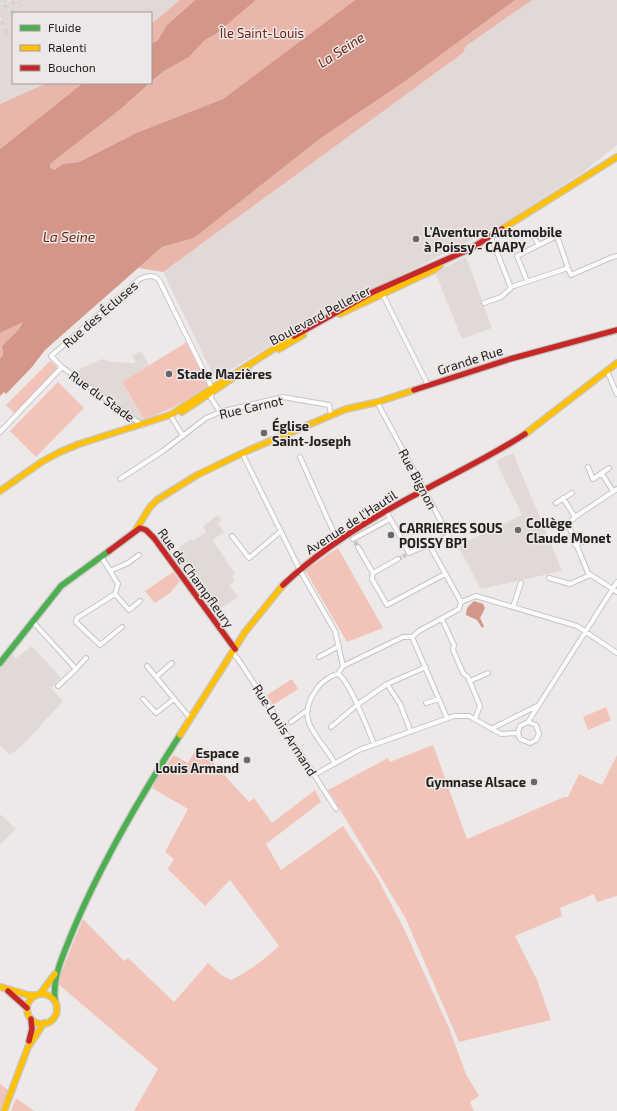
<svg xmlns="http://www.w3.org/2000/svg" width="617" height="1111" viewBox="0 0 617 1111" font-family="'Exo 2',sans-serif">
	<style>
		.built { fill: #e2d9d7 }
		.green { fill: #f2c4b9 }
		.forest { fill: #e8b6ab }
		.water { fill: #d39689 }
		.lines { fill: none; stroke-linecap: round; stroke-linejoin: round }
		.street-tunnel { stroke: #c4c1c0; stroke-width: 4; stroke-dasharray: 4 2; stroke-linecap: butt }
		.street-casing { stroke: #c7c5c4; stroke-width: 6 }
		.fast-casing { stroke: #c7c5c4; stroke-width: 8 }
		.slow-casing { stroke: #c7c5c4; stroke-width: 8 }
		.jam-casing { stroke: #c7c5c4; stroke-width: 8 }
		.street { stroke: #fcfcfc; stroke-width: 4 }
		.fast { stroke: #4caf50; stroke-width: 5.5 }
		.slow { stroke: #ffc107; stroke-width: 5.5 }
		.jam { stroke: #c62828; stroke-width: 5.5 }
		.rail-casing { stroke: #d1d0d0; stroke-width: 3 }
		.rail { stroke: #ede8e7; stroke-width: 1.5; stroke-dasharray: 4.5; stroke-linecap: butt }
		.poi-dot { fill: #6a6867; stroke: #ede8e7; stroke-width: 1.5 }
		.labels { text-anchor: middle; stroke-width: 3; stroke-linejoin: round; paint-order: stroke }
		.park-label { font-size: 13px; fill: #712413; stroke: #ede8e7 }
		.poi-label { font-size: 13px; font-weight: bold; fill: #242221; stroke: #ede8e7; text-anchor: start }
		.street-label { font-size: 13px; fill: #242221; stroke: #ede8e7 }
		.water-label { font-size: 14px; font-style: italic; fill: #712413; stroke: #ede8e7 }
	</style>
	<rect width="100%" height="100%" fill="#ece9e8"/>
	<path class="built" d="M0,0H180L151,24V13H13V83H47L0,104Z
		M528,0H617V145L583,172L507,221L464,244L322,314L215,379L163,272L463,53L466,46Z
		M466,257L492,328L462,339L435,272Z
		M141,351L149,365L122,383L144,419L140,420L73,372L102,359L111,362L136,363L132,356Z
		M513,453L562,571L481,589L458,546L522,515L496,461Z
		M218,515L222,520L218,524L224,532L213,540L235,574L232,576L235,581L229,585L238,597L218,610L212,611L176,560L179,557L176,552L180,549L179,547L191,539L193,541L206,532L203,526Z
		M32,646L61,678L51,688L63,701L23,745L10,755L0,745V667L11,653L16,658Z
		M0,814L16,829L0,845Z"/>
	<path class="green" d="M187,342L208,386C187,400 168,412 144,419L122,382Z
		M51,361L57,367V370L15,414L6,405L49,362Z
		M58,382L84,408L36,457L10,431Z
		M338,548L383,628L347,642L305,570Z
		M173,572L180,581L170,593L155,603L145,591Z
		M292,679L298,689L273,705L267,695Z
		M606,707L611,720L588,730L583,717Z
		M433,745L467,839L564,797H568L579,774L602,785L617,755V896L597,902L594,894L560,908L562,916L515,936L537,980L551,1020L459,1042L405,917L328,790L388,758L390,762Z
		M198,746L249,802L254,798L272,823L315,790L321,802L266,844L281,870L343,826L377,877L404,929L449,1028L466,1074L479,1096L470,1102L474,1111H134L158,1069L57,983L83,919L124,961L128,958L174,1002L208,963L221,975L231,980C249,971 264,960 279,946L230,880L205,906L168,869L174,859L165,852L188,809L152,788L159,774L174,755L188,763Z
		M0,1084L11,1092L4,1111H0Z
		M16,1098L34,1111H11Z"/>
	<path class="forest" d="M180,0H195L167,25L158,40L151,44V24Z
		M256,0H355L223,99L136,133L79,162L63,164L54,170L50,169V164L122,108L164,71L189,57L205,40L216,34Z
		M515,0H532L466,46L463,53L163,272L138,268L162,247L194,238L321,138L404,82Z
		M47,83H83L0,149V104Z
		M24,321L19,329L2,346L3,355L0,358V333Z"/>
	<path class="water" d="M195,0H256L216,34L205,40L189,57L164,71L151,82V44L158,40L167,25Z
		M355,0H515L404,82L321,138L194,238L162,247L45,350L32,367L6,394L4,392L0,396V358L3,355L2,346L19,329L23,322L0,333V149L83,83H150L122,108L50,164V168L54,170L63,164L79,162L136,133L223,99Z
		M474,601L483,604L485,608L480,618L484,626L482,628L477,620L466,615L467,608Z"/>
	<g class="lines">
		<path class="street-tunnel" d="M355,542L358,547
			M398,559L406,555"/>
		<g class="street-casing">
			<path id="street" d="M532,234L539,245
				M527,281L517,256L557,236L568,268
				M514,286L568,268L571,275L610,258L617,256
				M382,293L428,385
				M484,303L501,297L511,288L491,237
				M607,371L617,394
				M212,393L211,398L220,412
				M377,402L449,536C435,544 423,546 409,553L386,511
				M172,418L183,436
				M142,425L62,367L51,356L140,279C147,276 153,274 159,280L212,388
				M0,432L62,367
				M242,453L301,572L335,631L343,666
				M300,457L338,542
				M588,467L593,479L609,468
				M602,474L613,491
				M120,479L163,451L206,418L220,412L283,397L329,405L331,415
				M617,489L575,517L568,524L588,573L617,592
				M563,498L575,517
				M556,503L572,493
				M232,536L249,558L281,531
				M353,539L390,519
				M575,545L591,538
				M430,546L461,602
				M358,547L373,573L372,579L387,605L445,574
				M101,556L118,584L115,594L77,618L76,622L100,645L122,627
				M110,571L128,563L139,555
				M373,573L398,559
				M549,578L570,584L590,575
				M115,594L129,610L140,601
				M461,602L476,596L577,626L617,653
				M513,607L521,583
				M442,619L454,645L453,650L463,673L468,677L480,706L475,719
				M33,622L76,669L58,686
				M412,637L447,718
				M233,653L238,659L276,717L279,725L297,748L336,809
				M319,657L339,646
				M172,663L156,677L190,718
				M147,666L156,677
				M76,669L86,658
				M338,674C350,681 368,730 374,744
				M470,681L488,673
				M387,684L400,704L411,732
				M143,699L156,713L174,699
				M426,703L439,699
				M291,722L306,711
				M528,722L536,725L539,734L536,740L530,743L520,739L518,733L520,726L528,722L617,582
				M331,727L357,705L387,684L426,667
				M491,729L537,706
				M335,764C321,736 293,723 316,690C320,683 331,675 338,674L343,666L403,637H412L419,631L459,609L461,602
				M314,775L359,750L454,716H469L501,734L518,733"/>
		</g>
		<g class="fast-casing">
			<path id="fast" d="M0,663L61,586L109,551
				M55,1001C52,975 65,951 74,928C103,860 140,797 180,735"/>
		</g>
		<g class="slow-casing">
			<path id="slow" d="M502,229L617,157
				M340,314L434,270L440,265
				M279,349L303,335
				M182,412L248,368
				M525,434L617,363
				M0,491L43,461L60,452L79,444L170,415L294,336
				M135,531L150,507L157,500L197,475L249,450L346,409L378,402L414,390
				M180,735L245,632L283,585
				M1,987L28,995H35
				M27 1009a15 15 0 1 1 30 0a15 15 0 1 1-30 0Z
				M40,994L55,974
				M4,1111L28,1047L44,1023"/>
		</g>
		<g class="jam-casing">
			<path id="jam" d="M294,336L371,293L470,249L502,229
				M414,390L510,359L617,330
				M109,551L140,528L146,530L154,538L235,649
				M283,585C324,546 376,515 426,489C459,471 493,455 525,434
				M8,991L27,1008
				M29,1041L32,1029L31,1019"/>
		</g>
		<use href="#street" class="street"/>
		<use href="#fast" class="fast"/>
		<use href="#slow" class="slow"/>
		<use href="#jam" class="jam"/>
		<g class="rail-casing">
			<path id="rail" d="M7,0L19,6
				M0,2L13,13
				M0,17L7,32"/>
		</g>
		<use href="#rail" class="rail"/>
	</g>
	<g class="poi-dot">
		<circle cx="416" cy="239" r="4"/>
		<circle cx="169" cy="374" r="4"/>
		<circle cx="264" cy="433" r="4"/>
		<circle cx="518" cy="530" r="4"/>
		<circle cx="391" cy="535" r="4"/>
		<circle cx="247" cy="760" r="4"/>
		<circle cx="534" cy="782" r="4"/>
	</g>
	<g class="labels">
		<g class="park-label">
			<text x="262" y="38">Île Saint-Louis</text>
		</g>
		<g class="poi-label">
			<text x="424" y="237">L'Aventure Automobile<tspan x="424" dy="15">à Poissy - CAAPY</tspan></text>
			<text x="177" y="379">Stade Mazières</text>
			<text x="272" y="431">Église<tspan x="272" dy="15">Saint-Joseph</tspan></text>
			<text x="526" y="528">Collège<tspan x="526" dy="15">Claude Monet</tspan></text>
			<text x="399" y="533">CARRIERES SOUS<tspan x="399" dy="15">POISSY BP1</tspan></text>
			<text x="239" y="758" text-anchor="end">Espace<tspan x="239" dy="15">Louis Armand</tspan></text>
			<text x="526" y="787" text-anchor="end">Gymnase Alsace</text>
		</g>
		<g class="street-label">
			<text transform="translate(100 314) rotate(-41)" y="5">Rue des Écluses</text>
			<text transform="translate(320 315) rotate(-28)" y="5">Boulevard Pelletier</text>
			<text transform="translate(470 360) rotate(-18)" y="5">Grande Rue</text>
			<text transform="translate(102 396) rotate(36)" y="5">Rue du Stade</text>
			<text transform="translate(251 407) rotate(-13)" y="5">Rue Carnot</text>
			<text transform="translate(418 479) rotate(62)" y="5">Rue Bignon</text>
			<text transform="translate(351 522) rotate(-33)" y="5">Avenue de l'Hautil</text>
			<text transform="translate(196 578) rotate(54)" y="5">Rue de Champfleury</text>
			<text transform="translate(285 730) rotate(57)" y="5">Rue Louis Armand</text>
		</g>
		<g class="water-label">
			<text transform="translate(341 50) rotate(-33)" y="5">La Seine</text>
			<text x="69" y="242">La Seine</text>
		</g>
	</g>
	<rect x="12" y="12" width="140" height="72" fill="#ede8e7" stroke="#9d9998"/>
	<rect x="20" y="25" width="20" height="6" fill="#4caf50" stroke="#9d9998"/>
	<text x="48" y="32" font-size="12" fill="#242221">Fluide</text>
	<rect x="20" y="45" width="20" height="6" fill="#ffc107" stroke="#9d9998"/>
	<text x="48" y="52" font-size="12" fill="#242221">Ralenti</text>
	<rect x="20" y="65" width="20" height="6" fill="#c62828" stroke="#9d9998"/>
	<text x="48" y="72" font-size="12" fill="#242221">Bouchon</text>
</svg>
